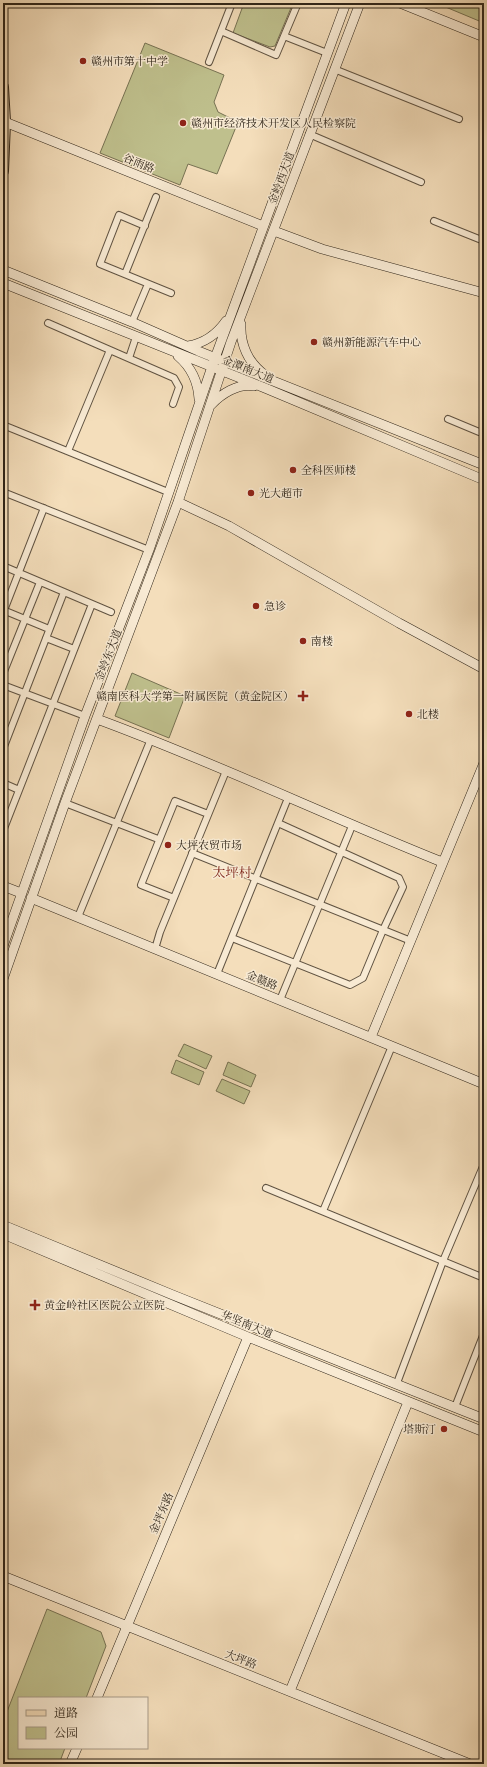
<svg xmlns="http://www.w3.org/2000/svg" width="487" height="1767" viewBox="0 0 487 1767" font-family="'IM FELL Great Primer','Noto Serif SC',serif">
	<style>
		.green { fill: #bfc08d; stroke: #777253 }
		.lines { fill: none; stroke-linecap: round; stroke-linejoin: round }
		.street-casing { stroke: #605342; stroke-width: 8 }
		.secondary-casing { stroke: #2f2519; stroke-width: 10 }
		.primary-casing { stroke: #2f2519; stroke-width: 12 }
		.street { stroke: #f8ead3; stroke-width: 6 }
		.secondary { stroke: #f8ead3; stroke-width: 9 }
		.primary { stroke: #f4debb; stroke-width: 10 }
		.poi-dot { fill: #8f2418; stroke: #f8ead3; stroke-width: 1.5 }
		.labels { text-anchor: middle; stroke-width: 3; stroke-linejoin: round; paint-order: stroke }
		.poi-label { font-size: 11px; fill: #2f2519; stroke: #f8ead3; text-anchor: start }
		.street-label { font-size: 11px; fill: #2f2519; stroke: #f8ead3 }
		.quarter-label { font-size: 13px; fill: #7a1f14; stroke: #f8ead3 }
	</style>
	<rect width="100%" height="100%" fill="#f4debb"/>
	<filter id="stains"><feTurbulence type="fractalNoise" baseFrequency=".005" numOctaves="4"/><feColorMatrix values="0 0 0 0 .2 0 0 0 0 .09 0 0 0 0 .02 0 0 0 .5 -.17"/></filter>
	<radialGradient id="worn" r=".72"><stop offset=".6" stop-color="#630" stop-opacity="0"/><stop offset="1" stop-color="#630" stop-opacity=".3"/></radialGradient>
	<path class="green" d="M244,3H293L275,46L270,47L233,33Z
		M436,3H484V23Z
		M145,43L224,75L214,102L218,112L230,118L236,127L217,174L188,164L180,185L100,153Z
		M132,673L185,696L169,738L115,716Z
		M184,1044L212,1056L206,1069L178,1056Z
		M176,1060L204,1072L199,1085L171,1073Z
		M228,1062L256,1075L251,1087L223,1075Z
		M222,1079L250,1091L244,1104L216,1091Z
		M47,1609L101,1632L106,1646L86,1698H19V1748H65L59,1764H3V1722Z"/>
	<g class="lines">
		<g class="street-casing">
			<path id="street" d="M221,31L276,55L298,3
				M284,36L327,53
				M209,62L232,3
				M334,69L459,119
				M309,134L421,182
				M434,221L484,241
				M145,226L119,215L100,264L171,293
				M125,274L156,197
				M132,322L148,284
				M48,323L174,378L179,387L173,404
				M129,358L136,337
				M448,419L484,434
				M3,425L168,492
				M68,451L110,350
				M3,492L149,550
				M3,566L111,612
				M3,610L49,629
				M3,613L44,508
				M46,638L74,649
				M3,674L40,582
				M3,685L85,716
				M3,749L64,592
				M3,783L19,790
				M65,803L158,839
				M3,831L92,604
				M192,853L411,941
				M174,898L141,885L175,801L208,814
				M78,917L151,739
				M232,938L350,985L363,978L383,930L403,887L399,878L278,823
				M155,949L160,932L226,771
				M217,974L288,798
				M280,1000L352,826
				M266,1188L484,1278
				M323,1211L392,1046
				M397,1383L443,1261L484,1164
				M455,1407L484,1333"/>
		</g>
		<g class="secondary-casing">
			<path id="secondary" d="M400,3L484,37
				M5,122L263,226
				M274,231L322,249L484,293
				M3,270L132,322L198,351L484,465
				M3,283L265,388L484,480
				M241,324C240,344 248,363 265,375
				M188,346C205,343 217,334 226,321
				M178,356C191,367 198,381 199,399
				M211,405C221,394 238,383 254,386
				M178,502L229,526L399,623L484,669
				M97,719C214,762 327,816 442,862
				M3,886L21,893
				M31,898L484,1084
				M3,946L85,716L149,550L215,358L346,3
				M3,979L65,803L178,502L231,342L360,3
				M371,1037L484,763
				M3,1225L173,1295L484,1419
				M3,1234L248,1337L484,1432
				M3,1576L470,1764
				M290,1691L408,1402
				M97,1698L248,1337
				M70,1764L77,1748"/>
		</g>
		<g class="primary-casing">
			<path id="primary" d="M3,87L5,122L3,171"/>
		</g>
		<use href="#street" class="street"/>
		<use href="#secondary" class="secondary"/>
		<use href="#primary" class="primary"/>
	</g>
	<g class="poi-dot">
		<circle cx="83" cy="61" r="4"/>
		<circle cx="183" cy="123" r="4"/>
		<circle cx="314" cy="342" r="4"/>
		<circle cx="293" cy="470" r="4"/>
		<circle cx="251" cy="493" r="4"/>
		<circle cx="256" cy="606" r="4"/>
		<circle cx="303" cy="641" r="4"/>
		<path d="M301 690h4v4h4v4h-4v4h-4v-4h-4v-4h4z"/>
		<circle cx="409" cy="714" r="4"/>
		<circle cx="168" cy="845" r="4"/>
		<path d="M33 1299h4v4h4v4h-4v4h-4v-4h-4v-4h4z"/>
		<circle cx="444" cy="1429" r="4"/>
	</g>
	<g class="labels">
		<g class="poi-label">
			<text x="91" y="65">赣州市第十中学</text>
			<text x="191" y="127">赣州市经济技术开发区人民检察院</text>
			<text x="322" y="346">赣州新能源汽车中心</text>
			<text x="301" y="474">全科医师楼</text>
			<text x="259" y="497">光大超市</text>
			<text x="264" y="610">急诊</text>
			<text x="311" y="645">南楼</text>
			<text x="294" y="700" text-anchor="end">赣南医科大学第一附属医院（黄金院区）</text>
			<text x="417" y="718">北楼</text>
			<text x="176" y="849">大坪农贸市场</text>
			<text x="44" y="1309">黄金岭社区医院公立医院</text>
			<text x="436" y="1433" text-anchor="end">塔斯汀</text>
		</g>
		<g class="street-label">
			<text transform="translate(139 163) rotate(22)" y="4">谷雨路</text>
			<text transform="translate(281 178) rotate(-70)" y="4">金岭西大道</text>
			<text transform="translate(248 369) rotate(22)" y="4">金潭南大道</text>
			<text transform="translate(108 655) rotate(-69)" y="4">金岭东大道</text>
			<text transform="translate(262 980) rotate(22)" y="4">金赣路</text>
			<text transform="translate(247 1324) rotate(22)" y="4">华坚南大道</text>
			<text transform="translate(161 1513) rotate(-67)" y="4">金坪东路</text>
			<text transform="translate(241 1659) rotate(21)" y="4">大坪路</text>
		</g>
		<g class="quarter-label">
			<text x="232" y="877">太坪村</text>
		</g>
	</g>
	<rect width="487" height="1767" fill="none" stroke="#f4debb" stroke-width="16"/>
	<rect x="4" y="4" width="479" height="1759" fill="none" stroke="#2f2519" stroke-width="2"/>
	<rect x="8" y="8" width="471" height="1751" fill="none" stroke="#2f2519"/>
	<rect x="18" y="1697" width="130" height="52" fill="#f8ead3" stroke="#a89b89"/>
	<rect x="26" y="1710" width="20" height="6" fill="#f4debb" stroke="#a89b89"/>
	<text x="54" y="1717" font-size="12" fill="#2f2519">道路</text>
	<rect x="26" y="1727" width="20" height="12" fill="#bfc08d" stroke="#a89b89"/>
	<text x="54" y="1737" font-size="12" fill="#2f2519">公园</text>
	<rect width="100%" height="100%" filter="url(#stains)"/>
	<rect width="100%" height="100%" fill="url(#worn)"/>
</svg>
